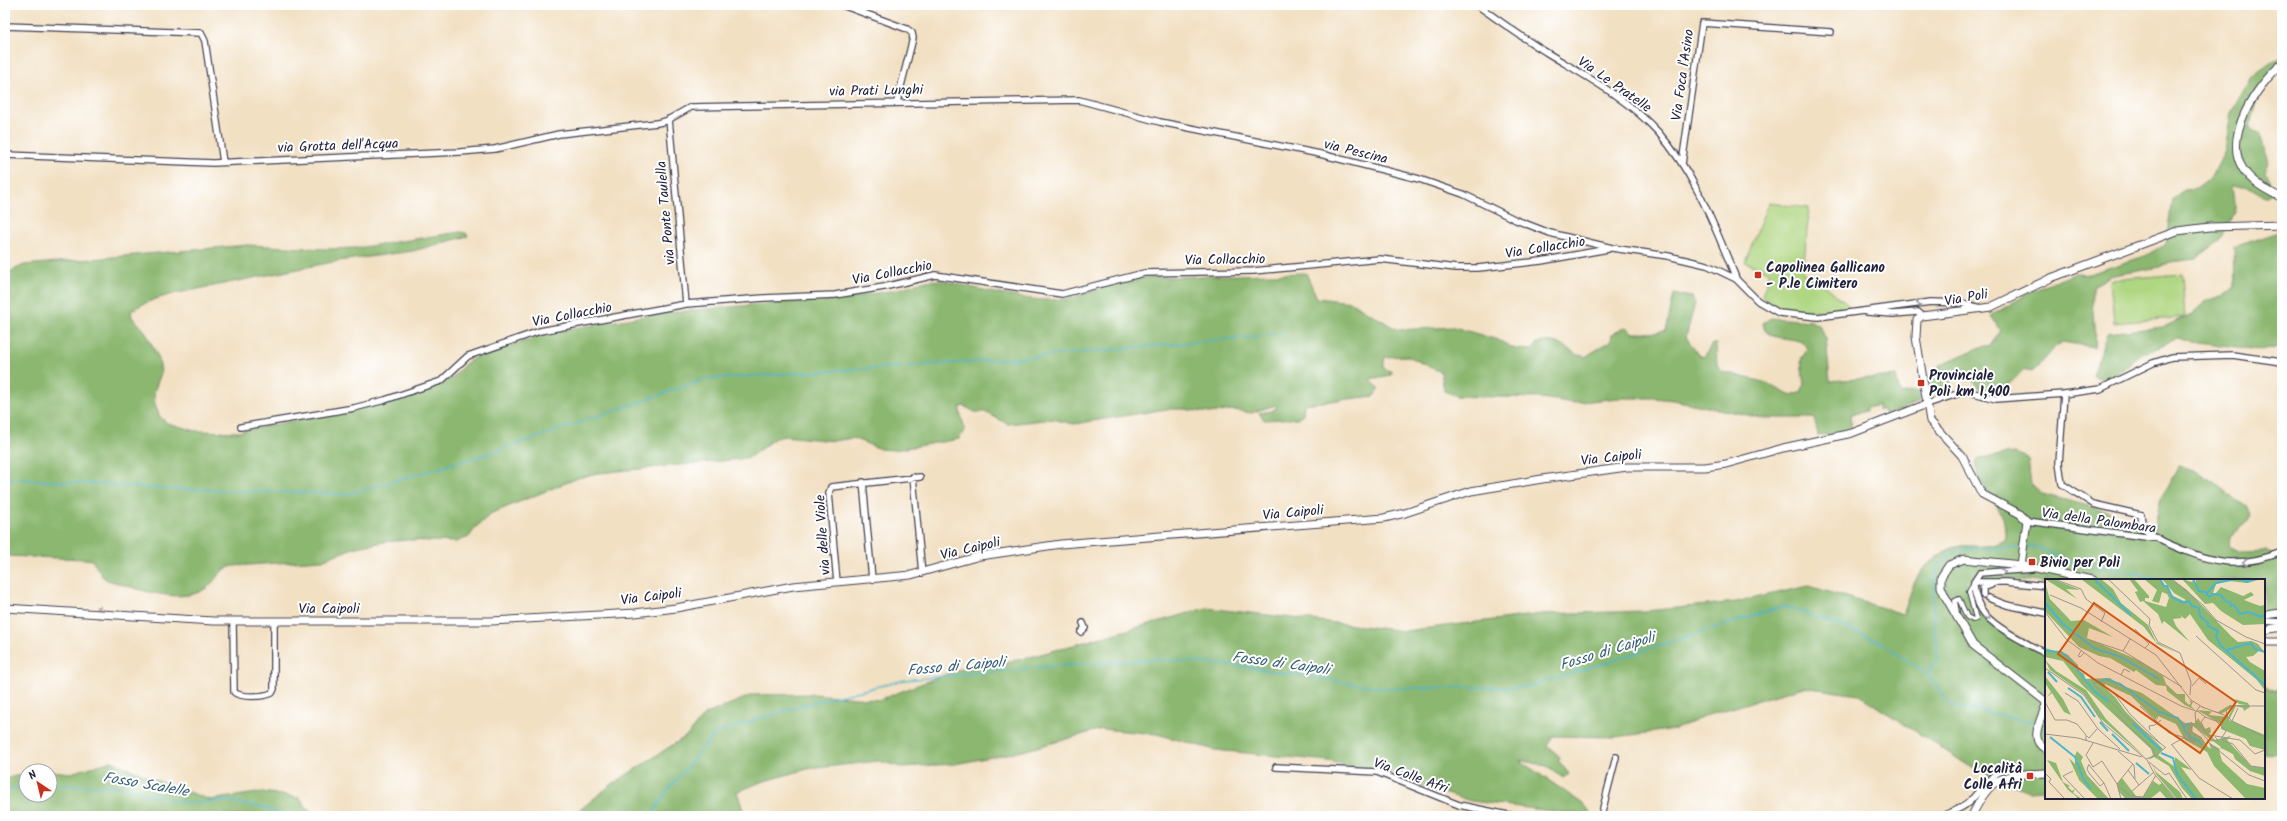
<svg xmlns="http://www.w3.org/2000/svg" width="2287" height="821" viewBox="0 0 2287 821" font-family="Kalam,sans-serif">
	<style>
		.green { fill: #afd681; stroke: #687c5e }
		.forest { fill: #8bb76f; stroke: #566c55 }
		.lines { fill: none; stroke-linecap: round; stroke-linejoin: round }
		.stream { stroke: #4db5cb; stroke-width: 1.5 }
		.minor-tunnel { stroke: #c8baa8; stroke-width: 5.5; stroke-dasharray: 5.5 3; stroke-linecap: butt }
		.pedestrian-casing { stroke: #413e4f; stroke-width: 6 }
		.minor-casing { stroke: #413e4f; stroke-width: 8 }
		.tertiary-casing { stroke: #413e4f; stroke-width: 9 }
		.pedestrian { stroke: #fff; stroke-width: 4 }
		.minor { stroke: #fff; stroke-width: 5.5 }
		.tertiary { stroke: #fff; stroke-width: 7 }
		.oneway { stroke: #9c9ca7 }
		.poi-dot { fill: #c8321e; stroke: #fff; stroke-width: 1.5 }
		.labels { text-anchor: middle; stroke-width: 4; stroke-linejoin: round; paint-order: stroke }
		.street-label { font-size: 14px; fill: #22223b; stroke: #fff }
		.poi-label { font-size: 14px; font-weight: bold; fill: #22223b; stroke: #fff; text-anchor: start }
		.water-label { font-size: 15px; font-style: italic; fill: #335d75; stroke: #fff }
		.inset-river { fill: none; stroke: #4db5cb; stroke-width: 2 }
		.inset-road { fill: none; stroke: #9f948d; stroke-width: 1 }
		.view { fill: #d45411; fill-opacity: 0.15; stroke: #d45411; stroke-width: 2 }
		.inset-edge { fill: none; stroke: #22223b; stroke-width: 2 }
	</style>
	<rect width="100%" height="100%" fill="#fff"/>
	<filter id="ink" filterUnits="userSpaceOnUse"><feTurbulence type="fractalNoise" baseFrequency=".025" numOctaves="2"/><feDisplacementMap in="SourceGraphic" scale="8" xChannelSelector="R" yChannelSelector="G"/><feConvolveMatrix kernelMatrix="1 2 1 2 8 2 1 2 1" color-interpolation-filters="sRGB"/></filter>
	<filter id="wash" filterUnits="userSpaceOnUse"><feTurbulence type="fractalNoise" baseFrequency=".012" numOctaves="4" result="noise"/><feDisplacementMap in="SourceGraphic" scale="16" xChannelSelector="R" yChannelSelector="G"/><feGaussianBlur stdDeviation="0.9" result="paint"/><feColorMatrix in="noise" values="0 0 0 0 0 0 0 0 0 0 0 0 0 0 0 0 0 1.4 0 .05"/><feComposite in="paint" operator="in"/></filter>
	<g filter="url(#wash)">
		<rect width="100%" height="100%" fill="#f2e0c3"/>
		<path class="green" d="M1768,203L1809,208L1803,273L1826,286L1848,305L1845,311C1823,311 1778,313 1762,295L1770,273L1745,262Z
			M2182,274L2185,317L2114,323L2110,280Z"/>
		<path class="forest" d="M2282,55V69C2264,87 2251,104 2250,130L2260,135L2269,162L2265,172L2271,184L2272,193L2264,197L2246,186H2232L2235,212L2232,219L2221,239L2196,259L2170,262L2159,267L2110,276L2092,287C2091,307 2096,327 2094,347L2062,342C2050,350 2044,363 2032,372L2024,369C2010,384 2002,393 1982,392L1969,376H1957L1941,393L1932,392L1931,380L1938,366L1980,347L1992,345L2001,330L1991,316L2030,292L2076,273L2089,274L2145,256L2166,244L2172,199L2184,190L2196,189L2211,178L2225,151L2231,113L2251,77Z
			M460,232L466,233L468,236L413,251L338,261L178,293C161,297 146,301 131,311L132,317L145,331L159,359L161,373L154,392L155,405L160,417L167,423L196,431L238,432L406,398L451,379L465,364L476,357L548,333L662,313L775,303L836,300L895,290L926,281L940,280C979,288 1027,304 1066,299L1137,278L1306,273L1317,298L1351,302L1398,330L1454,327L1498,340L1515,349L1532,350L1537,343C1554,340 1560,343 1574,353C1577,355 1581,355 1585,357L1611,341L1612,334L1627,327L1633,333C1643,333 1656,333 1666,331L1674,294L1692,297L1695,303L1686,337L1698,355L1704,357L1712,344H1716L1717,366L1723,372L1767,383L1789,395L1800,393L1804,386L1801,360L1807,349C1801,331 1766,347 1763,323L1771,318L1811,321L1818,325L1826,339L1830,381L1896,376L1900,394L1918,391L1920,402L1885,416L1883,410H1878V405L1866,408V412L1850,414L1852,430L1818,436L1814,418H1762L1673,400L1655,398H1618L1573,403L1542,398L1457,396L1444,391L1441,372L1407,356L1385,357L1383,368L1392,372L1391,375L1370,379L1379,389L1374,396L1304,404L1303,415L1298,418L1264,420L1259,413L1272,411L1277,407L1276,405L1251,413L1234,410L1209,413L1184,409H1167L1074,424L1052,419L1008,424L985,412H975L964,406L960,407V413L965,429L959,439L894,450L880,449L853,438L833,441L785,436L775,438L750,457L740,459L598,473L578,478L492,513L476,527L469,537L456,542L407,540L384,542L356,547L322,560L233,566C216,570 217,583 203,590C178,605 133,587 107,580L102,576L92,560L85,559L5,556V274L24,265L247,245L326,249L357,248Z
			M2279,232L2282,233V345L2260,350L2176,339L2137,356L2110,381L2093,376L2107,333L2162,327L2192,314L2205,302L2224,295L2235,287L2234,247Z
			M2015,453L2028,458L2031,485L2042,494L2108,511L2127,523L2154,528L2161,498L2179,466C2193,469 2203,475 2215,483C2229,493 2230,500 2248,506L2251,515L2247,522L2230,536L2229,546L2241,552L2266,551L2282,561V609L2264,612V580H2046V583L2010,579L1978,580L1975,594L1989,620L2046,653V790L2028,791L1969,766L1859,695L1803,687L1708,715L1676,729L1616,737L1553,736L1547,745L1561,758L1558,760L1569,774L1564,778L1547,766L1519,760L1583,804L1592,816L1471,801L1329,761L1215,750L1157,734L1102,729L1023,751L955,764L901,767L879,761L807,769L761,782L737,792L745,816H572L611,785L688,735L704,715L752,695L813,694L879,700L957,670L1023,659L1207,608L1405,631L1542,614L1646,611L1736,602L1809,586L1903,614C1914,585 1914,572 1941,554C1949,549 1957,545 1967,546C1981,546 1992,548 2005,540C2005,533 2005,525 2003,518C1995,497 1974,485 1977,460L1994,455Z
			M2264,685L2272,690L2282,692V754L2264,753Z
			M112,761L163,783L210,800L263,792L300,798L313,816H5V779L8,778L26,773V795H50V771H36L40,770L71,773Z"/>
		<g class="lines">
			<path class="stream" d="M5,478L170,489L349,494L491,453L706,379L1000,360L1282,334
				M2027,547C2043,545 2059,558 2074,562C2103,570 2134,570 2162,580
				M1928,675L1951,707L1976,709L2036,724
				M2040,725L2046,726
				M50,785L116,786L185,803L225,801L263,807L284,816
				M5,792L26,785
				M651,816L665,794L715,733L802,705L905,680L1043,667L1153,659L1231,665L1383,688L1528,687L1784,606L1847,628L1882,643L1928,675L1937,659L1933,608L1934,580L1938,566L1949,556L1967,549L2021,548"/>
		</g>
	</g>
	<g filter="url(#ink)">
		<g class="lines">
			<path class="minor-tunnel" d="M98,606L100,619"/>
			<g class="pedestrian-casing">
				<path id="pedestrian" d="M1957,613L1955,601L1959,599L1967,617L1973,620L1976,619L1969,592L1974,582"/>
			</g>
			<g class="minor-casing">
				<path id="minor" d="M842,5L907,29L912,33L913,38L897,102
					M1477,5C1501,22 1524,39 1549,54C1587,77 1628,99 1658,132C1695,173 1715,228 1736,278
					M5,26L201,33L205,41L223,162
					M669,119L686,304
					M5,155L213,163L460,152L495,149L559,134L657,123L666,121L691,107L1079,100L1160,122L1320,154L1419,179L1463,194L1516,220L1550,233L1612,248L1668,256L1707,265L1736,279L1758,301L1779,313L1818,317L1931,302L1961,303L1981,308
					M1682,164L1702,23L1831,32
					M1867,312L1893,314L1918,312L1922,316
					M2064,394L2100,389L2153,363L2172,357L2232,355L2282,362
					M1927,404L1966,391L1996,399L2064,394L2059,463L2062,484L2093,504L2141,515L2143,529L2164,542
					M241,427L354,408L385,400L441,381L468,356L540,331L686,304L764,298L835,295L884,287L935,275L1062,294L1144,273L1253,271L1380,259L1456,268H1478L1541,261L1608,249
					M913,477L922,573
					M863,482L872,579
					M2027,521L2153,538
					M2162,541C2207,561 2234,571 2282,552
					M2032,569L1980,573L1974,582C1974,614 1997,627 2021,640C2029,645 2037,650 2046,653
					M837,582L829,493L831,487L920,477
					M1974,582H2006L2046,586
					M1983,595V588L1991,585
					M1988,598L2007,605L2046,613
					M233,621L234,692C240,698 264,697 272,693L274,689V621
					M2264,621L2282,622
					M1081,632L1085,628L1083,623
					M1276,767L1377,772L1459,805L1513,816
					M1601,816L1616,757
					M1943,816C1951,812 1961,809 1968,803C1982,791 1997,759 2020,773"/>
			</g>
			<g class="tertiary-casing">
				<path id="tertiary" d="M2282,64C2257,85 2222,136 2243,169C2252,183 2268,191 2282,198
					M2021,565L2027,521L2020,514L1982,494L1962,456L1930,421L1916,337L1917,320L1922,316L1991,307L2051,278L2177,231L2210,227L2282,225
					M5,608L213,621H491L635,613L676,608L793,586L911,575L980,556L1061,544L1384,518L1405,513L1471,491L1542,479L1627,467H1705L1726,464L1783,448L1852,433L1927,404
					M2264,615L2282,613
					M2264,630L2282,627
					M2264,640L2268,642H2282
					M2046,749C2028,741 2041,719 2046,705L2045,701L1973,645L1945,596L1941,587V577L1949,565L1964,559L2021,565L2092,580
					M1972,816C1991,774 2004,775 2046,773"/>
			</g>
			<use href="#pedestrian" class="pedestrian"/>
			<use href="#minor" class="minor"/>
			<use href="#tertiary" class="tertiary"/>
		</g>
		<defs><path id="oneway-chevron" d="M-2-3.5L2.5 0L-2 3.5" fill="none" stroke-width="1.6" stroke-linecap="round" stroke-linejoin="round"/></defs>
		<g class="oneway">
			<use href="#oneway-chevron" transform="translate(1919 303) rotate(176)"/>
			<use href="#oneway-chevron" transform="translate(2245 562) rotate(177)"/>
			<use href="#oneway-chevron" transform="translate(2003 572) rotate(-3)"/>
			<use href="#oneway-chevron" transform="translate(1988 617) rotate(51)"/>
		</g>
	</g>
	<g class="poi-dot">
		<rect x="1754" y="271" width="8" height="8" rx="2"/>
		<rect x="1917" y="379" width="8" height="8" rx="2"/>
		<rect x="2028" y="558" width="8" height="8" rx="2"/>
		<rect x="2026" y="772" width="8" height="8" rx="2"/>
	</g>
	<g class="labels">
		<g class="street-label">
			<text transform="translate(1682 75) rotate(-82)" y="5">Via Foca l'Asino</text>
			<text transform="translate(1615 84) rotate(35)" y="5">Via Le Pratelle</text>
			<text transform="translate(876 90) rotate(-1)" y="5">via Prati Lunghi</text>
			<text transform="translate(338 145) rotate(-2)" y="5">via Grotta dell'Acqua</text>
			<text transform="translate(1356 151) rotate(14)" y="5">via Pescina</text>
			<text transform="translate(665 213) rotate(-95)" y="5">via Ponte Taulella</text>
			<text transform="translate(1545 247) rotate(-9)" y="5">Via Collacchio</text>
			<text transform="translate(1225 259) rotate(-1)" y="5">Via Collacchio</text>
			<text transform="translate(892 272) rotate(-11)" y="5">Via Collacchio</text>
			<text transform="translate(1966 297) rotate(-10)" y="5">Via Poli</text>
			<text transform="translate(572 314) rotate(-11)" y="5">Via Collacchio</text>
			<text transform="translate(1611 457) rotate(-6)" y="5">Via Caipoli</text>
			<text transform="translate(1293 512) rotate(-5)" y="5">Via Caipoli</text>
			<text transform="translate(2099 520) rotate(8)" y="5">Via della Palombara</text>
			<text transform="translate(822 535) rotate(-94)" y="5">via delle Viole</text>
			<text transform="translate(970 548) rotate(-13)" y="5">Via Caipoli</text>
			<text transform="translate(651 596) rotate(-7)" y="5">Via Caipoli</text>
			<text x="329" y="613">Via Caipoli</text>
			<text transform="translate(1411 775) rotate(20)" y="5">Via Colle Afri</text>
		</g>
		<g class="poi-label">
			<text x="1766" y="272">Capolinea Gallicano<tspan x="1766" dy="16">- P.le Cimitero</tspan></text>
			<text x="1929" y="380">Provinciale<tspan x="1929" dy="16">Poli km 1,400</tspan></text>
			<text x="2040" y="567">Bivio per Poli</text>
			<text x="2022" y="773" text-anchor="end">Località<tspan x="2022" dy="16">Colle Afri</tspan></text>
		</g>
		<g class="water-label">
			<text transform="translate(1607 651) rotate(-17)" y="5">Fosso di Caipoli</text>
			<text transform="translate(1281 663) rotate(8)" y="5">Fosso di Caipoli</text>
			<text transform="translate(956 666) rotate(-5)" y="5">Fosso di Caipoli</text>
			<text transform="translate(146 784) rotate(10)" y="5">Fosso Scalelle</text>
		</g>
	</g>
	<g transform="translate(2045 579)">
		<rect width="220" height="220" fill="#f2e0c3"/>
		<path d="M0,0H8L35,11L21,10L32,20ZM36,0H56L68,10L76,24L103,46L111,63L133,74L112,65L99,48ZM84,0H89L104,17V19H100V22L121,28L124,19L122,15L117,13L114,24L107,22L112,11L99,0H115L128,17L139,22L141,21L129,14L117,0H127L142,11L186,57L193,63L207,62L213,65L220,74L215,71L208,77L201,78L205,83L220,92V117L219,110L211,100L163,61L145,35L140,40L135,36L137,39L128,40L131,47L145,63L119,42L117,45L113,35L98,22L95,23L90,13L93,12ZM137,0L147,3L149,0L151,6V0H217L202,4L184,2L171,5L168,14H171L176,8L198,17L206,13L209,16L199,21L215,27L220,26V45L198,46L176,32L168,24L160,25ZM0,4L5,20L26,42L39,41L68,58L44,49L42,59L95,82L118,97L121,105L132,115H140V122L144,126L146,124L144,121L148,123L146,127L150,131L140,126L122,112L121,107L111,106L91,91L89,93L65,79L54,77L34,68L0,32ZM0,69L23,76L33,86V91L39,95L40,100L65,99L73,105L97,114L140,144H150L153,139L160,150L165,148L166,153L164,155L170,161L186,157L182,161L206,187L220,189V197L205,192L190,180L188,175L176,169L174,171L177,182L202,205L220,209V220H201L169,187L162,173L140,161L131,145L113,137V140L111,138L112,142L86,117L60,105L59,108L70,118L80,132L118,170L113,176L130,188V178L147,191L136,188L160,220H147L137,209L124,187L109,178L103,181L108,176L106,170L37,106L18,82L0,78ZM148,147L176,168L175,170L164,164L166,170L163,168L157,159L147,153ZM0,81L11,92L41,111L61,140L102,180L54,138L39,115L5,91ZM0,97L18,120L26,136L19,133L7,114L2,118L6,113L0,104ZM189,120L203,124L205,128L199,132L198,129L191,127L184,141L220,156V171L205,167L201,160L176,150V145L152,131L173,133L185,126H201L194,125ZM189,127L183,138L164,136L167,132L176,135ZM32,172L38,178L36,182L42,196L64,220H53L34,201L24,179L30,185V179L34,184L30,177ZM2,181L11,184L18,203L25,207L23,208L27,212L30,210L28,214L37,220H31L32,218L23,211ZM107,185L111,193L135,213L138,220H132L111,195ZM77,199L91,217H83L98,218L108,202L114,206L117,204L130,220H122L115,212L105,220H81L74,213L72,205Z" fill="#8bb76f" fill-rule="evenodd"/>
		<path class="inset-river" d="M49,0L86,36M115,0L119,7H122L127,18L138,24L144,22L147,27L154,29L155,37L163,44V47L173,52L171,57L175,66L220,106M148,0L154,12L160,13L164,18L168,15L176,16L180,22L185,23L186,27L189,26L195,35L203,33L217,38L220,35M194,0L202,3L210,0M161,15L171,4L191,0M0,24L18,45L49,69L76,78L114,100M182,71L205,64L210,70L220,73M0,72L16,73L22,77L49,112L64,123M3,93L12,103M50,104L61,100L75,105L114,133L133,139L139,149L144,144M23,109L36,118L50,138M55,143L63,152M88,145L116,171M139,150L145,158L153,161L157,166M67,155L84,172M5,158L30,178L38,199L46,210M116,174L128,179L132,195L151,220M91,184L104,195"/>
		<path class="inset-road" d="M9,0L36,10L41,20L60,34L56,43M63,0L105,40L104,46L113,63L135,74L146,103L145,116M127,0L158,26L171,41L201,58L220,65M5,16L36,29L111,76L146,121L159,129M0,33L21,60L53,84L136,127L154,133L160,138L156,143L160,151M90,50L104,65L100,69M151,57L211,111L220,114M45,61L78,72L137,108M36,72L33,77L35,78L39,74M78,72L85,60M0,89L39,116L58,144L102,181L110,196L131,220M76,96L79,90L85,93M46,99L50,107L81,138L120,168M147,107L154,99L161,105M20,114L33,122L53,150L75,170M69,114L85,135L115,164M0,123L10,141H22L32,145L41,156V162M95,127L124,154L141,159M157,128L182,137L181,131L186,127H220M71,135L107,169L110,176M182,137L187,142L193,129M160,138L171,142L181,152L176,160M187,142L220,158M152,144L164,156L195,161L210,175L220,171M151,145L150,134L155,127M146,146L147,153L157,159M105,151L104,147L110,146L116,141M0,155L33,159L97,178M145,156L143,149L146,143L164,162M42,157L44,159L52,150M177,161L188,165L206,187L220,189M162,162L204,196L220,202M165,162L173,161L170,158M48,164L41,176L48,188L57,182M126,166L138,159L151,163L143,159L145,156M127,166L154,199L188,220M73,172L89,186L90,200M101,180L112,176L121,168M57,182L72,205L76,220M104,183L120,196L124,194L142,220M44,185L42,190L44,194L55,207L59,204M44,186L59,204L66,220M83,191L94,206M28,192L18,197L40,220M0,194L6,200L4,203L20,220M72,205L88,185M73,209L75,208L85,217L98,218L111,196M86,213L109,193"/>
		<path class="view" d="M49,24L191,123L155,174L13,75Z"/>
		<rect width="220" height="220" class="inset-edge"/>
	</g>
	<rect width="2287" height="821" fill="none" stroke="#fff" stroke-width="20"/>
	<g transform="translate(38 783) rotate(325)"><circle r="19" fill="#ffffff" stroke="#a7a7b1"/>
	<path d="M0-3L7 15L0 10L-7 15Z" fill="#c8321e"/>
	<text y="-6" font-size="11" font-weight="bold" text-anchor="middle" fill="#22223b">N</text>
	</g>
</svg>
